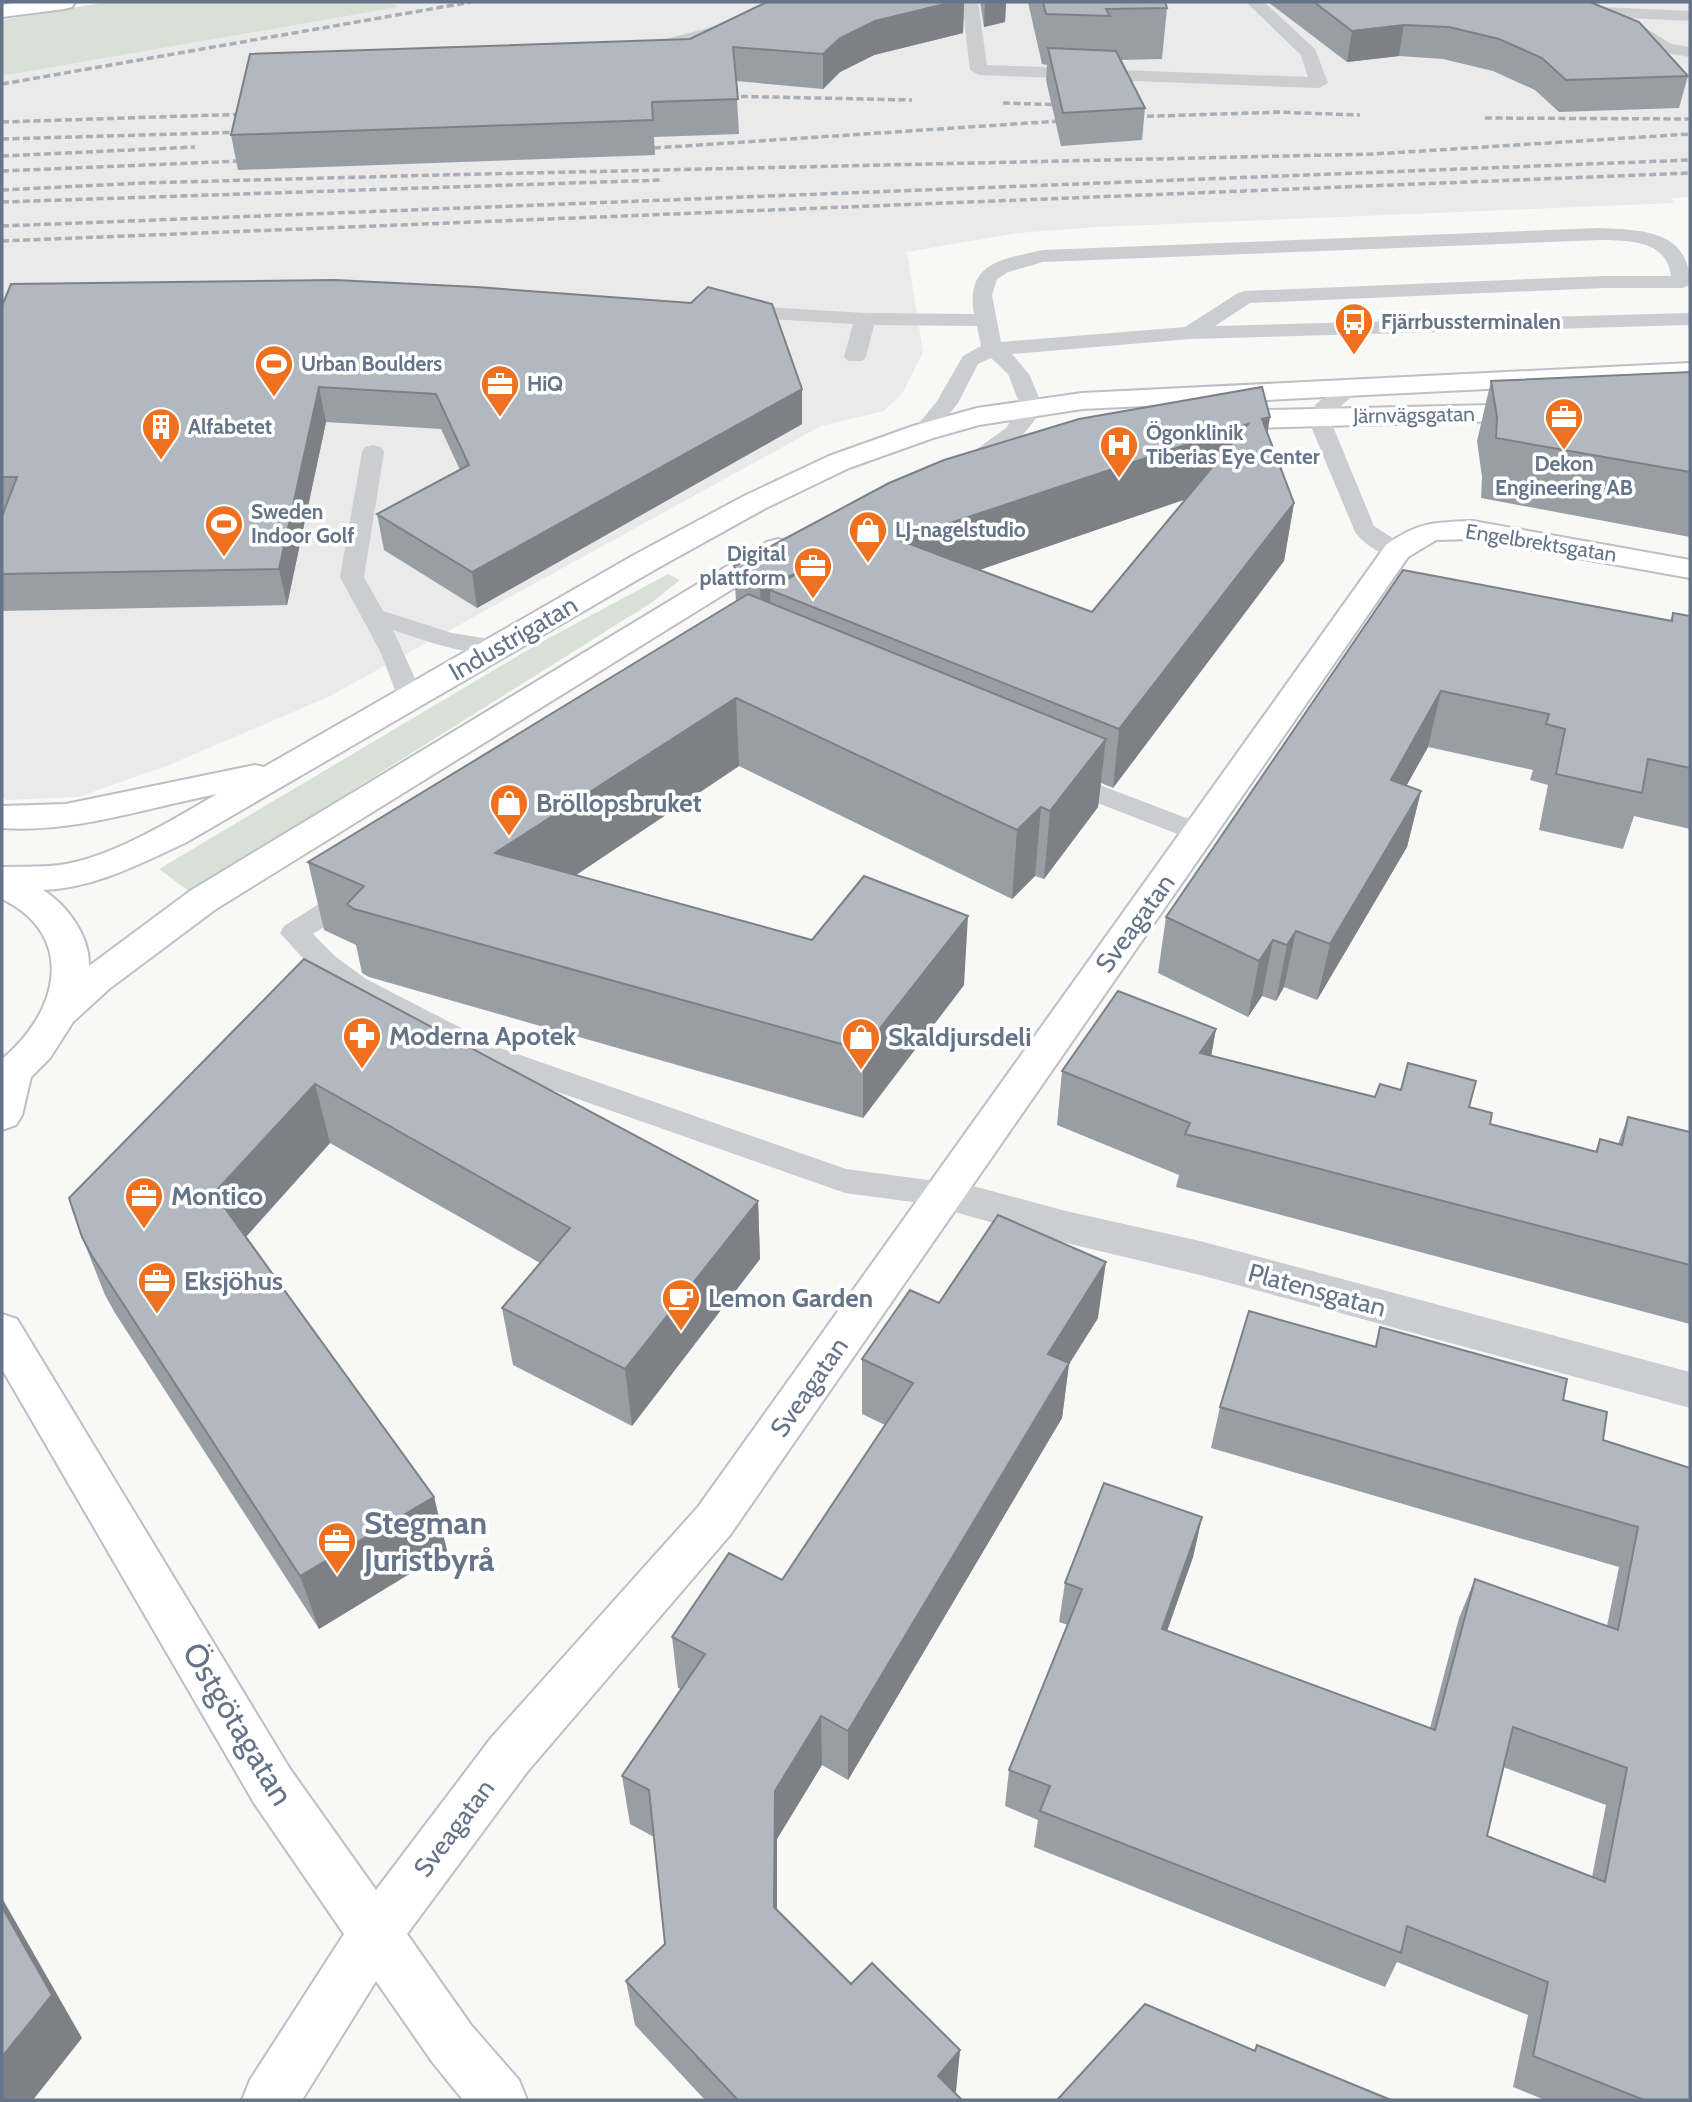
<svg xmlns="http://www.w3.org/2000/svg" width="1692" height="2102" viewBox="0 0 1692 2102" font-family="Cabin,sans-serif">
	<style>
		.built { fill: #e9eae9 }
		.green { fill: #d9e1d6 }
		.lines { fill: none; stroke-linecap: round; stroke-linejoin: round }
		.secondary-casing { stroke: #bcc0c6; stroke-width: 4 }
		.lane { fill: #cbcdd1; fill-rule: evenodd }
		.street { fill: #cbcdd1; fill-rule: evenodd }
		.secondary { fill: #fff; fill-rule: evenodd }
		.rail { stroke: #aaaeb5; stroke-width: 3.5; stroke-dasharray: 7 3.5; stroke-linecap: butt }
		.wall { fill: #999ea5; fill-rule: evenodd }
		.shaded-wall { fill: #7d8186 }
		.building { fill: #b2b8c0; stroke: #7d8186; stroke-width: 2; fill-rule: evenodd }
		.labels { text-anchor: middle; stroke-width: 7; stroke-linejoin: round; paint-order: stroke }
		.far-poi-label { font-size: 21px; font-weight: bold; fill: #657489; stroke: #fff; text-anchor: start }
		.far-street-label { font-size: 21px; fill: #657489; stroke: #fff }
		.street-label { font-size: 26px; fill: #657489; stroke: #fff }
		.poi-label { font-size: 26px; font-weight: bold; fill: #657489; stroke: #fff; text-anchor: start }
		.near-poi-label { font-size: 32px; font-weight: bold; fill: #657489; stroke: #fff; text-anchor: start }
		.near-street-label { font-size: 32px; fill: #657489; stroke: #fff }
	</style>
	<rect width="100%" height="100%" fill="#f8f9f6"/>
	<path class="built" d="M391,2H1690V197L1671,198L1674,203L1097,227L1018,233L907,252L923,352L902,394L884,411L821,426L328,697L169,765L78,797L7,800L2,797V76L398,7Z"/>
	<path class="green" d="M107,2H391L399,7L2,76V20Z
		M668,574L680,580L651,603L190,892L159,869L536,645Z"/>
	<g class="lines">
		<g class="secondary-casing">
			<path id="secondary" d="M21,2H75L72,7L64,9L2,17V5Z
				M1690,363V379L1082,409L979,425L933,438L849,468L766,508L656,569L185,843C139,864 95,888 43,890C67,905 90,936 89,966L190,891L767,542L778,539L789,542L793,548L789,554L216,909L109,989L73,1022L50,1058L31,1077L22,1115L16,1125L2,1130V1059C58,1013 78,936 2,899V867C23,866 46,868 66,864C116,855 174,819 217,794C145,808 76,833 2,828V806L66,804L255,765L264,767L634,555L744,496L829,456L913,426L977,408L1082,393Z
				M1537,404L1547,406L1551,412L1547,418L1537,420L1219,429L1209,426L1205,420L1209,414L1219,411Z
				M1473,521L1690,560V578L1473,539L1436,540L1408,557L730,1535L527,1772L407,1934L471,2025L519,2080L527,2100H463L433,2063L376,1981L302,2100H242L250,2080L344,1934L254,1803L2,1369V1314L17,1319L290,1769L376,1890L491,1738L698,1507L1386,545C1417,522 1436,522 1473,521Z"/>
		</g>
		<path class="lane" d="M773,2H789L791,6L767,24L648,54L639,49L642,45L755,16L774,4Z
			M962,2H978L987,65L1308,77L1301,55L1246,2H1264L1315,49L1328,83L1319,88L979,75L970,70Z
			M1579,6L1690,11V21L1630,18L1671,44L1690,47V57L1660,52L1618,26L1615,22L1620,18L1573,15L1571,11L1573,7Z
			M1599,228C1642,230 1690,230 1690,285L1682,288H1604L1250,303L1215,326L1690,313V325L1190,339L1012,354L1029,374L1043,407C1031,429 991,476 963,469L960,464L963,459L1006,428L1021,407L1008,374L991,358L978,364L958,403L931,437H915L912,432L937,401L963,356L981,346L977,326L874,325L866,357L862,361H848L844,357L853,324L735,317L728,315L725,311L728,307L735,305L865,313L974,314C965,262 1003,259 1043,250ZM1599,240C1629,241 1666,239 1671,276H1604L1245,291L1238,293L1185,327L1001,342L992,295L997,279L1008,272L1043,262Z
			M1353,380L1361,381L1364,386L1335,411L1334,429L1374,526L1405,546L1409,551L1405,556C1388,560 1365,546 1355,532L1312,429L1313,409L1316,404L1345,381Z
			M373,445L381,447L384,452L364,577L383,611L452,633L508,642L511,647L508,652C476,660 424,640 393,630L424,698L420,704L411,706L402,704L398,698L381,653L340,577L362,452L365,447Z
			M1063,771L1210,827L1214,833L1210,839L1200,842L1190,839L1054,786L1050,780L1054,774Z
			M354,885L364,888L368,895L364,902L313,934L336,957L366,979L500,1048L846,1169L943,1182L954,1185L959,1194L954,1203L943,1206L845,1193L478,1064L346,993L327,979C313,992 301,1008 281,1002L276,995L281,988L308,964L280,933L284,926L344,888Z"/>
		<path class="street" d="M943,1178L1066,1211L1200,1241L1690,1372V1408L1200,1275L1066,1243L929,1205L923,1194L929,1183Z"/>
		<use href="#secondary" class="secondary"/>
		<path class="rail" d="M2,84L471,2
			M720,96L912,100
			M1003,103L1070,105
			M1273,112L1360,115
			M1126,117L1283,112
			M1485,118L1690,119
			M2,122L250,114
			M2,139L246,132
			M654,148L1074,120
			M2,156L195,147
			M2,171L240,161
			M2,190L142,183L439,175L1374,154L1690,134
			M2,202L661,180
			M2,226L1690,160
			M2,241L1690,173"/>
	</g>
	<path class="wall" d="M767,2H964L963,33L874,55L840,72L823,89L736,81L739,134L654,137L655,155L238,170L231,135L690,39Z
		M980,2H1006L1005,22L984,27Z
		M1028,2H1165L1167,8L1162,59L1121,60L1145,108L1142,140L1061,146L1046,80L1047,65L1042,64Z
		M1268,2H1590L1688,76L1679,108L1559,112L1535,90L1493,71L1443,59L1399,56L1347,62Z
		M2,306L802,424L477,608L384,550L377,514L460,470L441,429L326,422L287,605L2,611V516L3,512L2,513Z
		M1690,372V537L1481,498L1482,477L1477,441L1491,381Z
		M1267,432L1294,503L1284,561L1113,788L1101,783L1098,807L1044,879L1035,876L1012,899L739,766L575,875L964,985L863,1118L369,977L362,973L356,945L324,930L308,862L736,602L734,566ZM1185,499L1092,612L979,570Z
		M1403,570L1670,621L1673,613L1690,616V829L1634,816L1623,849L1539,830L1548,785L1530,780L1533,770L1428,747L1406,786L1421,791L1407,847L1317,1000L1284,987L1276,1001L1262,996L1248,1017L1158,973L1166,917Z
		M304,959L758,1201L760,1259L632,1426L513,1365L502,1308L540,1263L330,1143L246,1237L434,1497L447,1551L319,1629L115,1313L105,1295L82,1237Z
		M1216,1029L1211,1056L1375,1097L1469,1107L1490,1124L1595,1152L1600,1139L1618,1144L1628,1117L1690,1132V1324L1176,1187L1179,1175L1057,1125L1062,1071Z
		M939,1303L1098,1318L1069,1364L1062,1418L848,1780L822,1765L777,1839V1910L851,1984L960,2050L955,2093L962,2100H705L635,2025L626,1981L665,1944L654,1837L630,1824L622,1776L681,1689L678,1688L672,1637L782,1580L885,1425L862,1414V1359Z
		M1380,1327L1563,1400L1603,1440L1690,1468V2100H1545L1513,2087L1528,2015L1397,1962L1385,1987L1034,1847L1038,1820L1005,1806L1009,1770L1068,1625L1059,1622L1065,1583L1202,1517L1193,1557L1167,1631L1430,1728L1459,1618L1475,1579L1607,1626L1619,1567L1211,1448L1220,1407L1375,1347ZM1503,1767L1606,1805L1592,1877L1487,1836Z"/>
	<path class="shaded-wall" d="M953,2H964L963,33L874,55L840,72L823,89V54L840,38L875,21Z
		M985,2H1006L1005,22L984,27Z
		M1404,25L1399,56L1347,62L1352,31Z
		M319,387L326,422L287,605L279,569Z
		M802,389V424L477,608L472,572Z
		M1270,417L1261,473L1262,419Z
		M1248,424L1239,481L898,598L899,540Z
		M1294,503L1284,561L1113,788L1119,729Z
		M798,573L770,590L772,641L762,644L760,586Z
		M1441,691L1428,747L1378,837L1391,780Z
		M736,698L739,766L506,922L495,853Z
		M1106,739L1098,807L1044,879L1050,811Z
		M1421,791L1407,847L1317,1000L1330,944Z
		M1041,807L1035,876L1012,899L1017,830Z
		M968,916L964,985L863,1118V1050Z
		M1296,931L1284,987L1276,1001L1287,945Z
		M1273,940L1262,996L1248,1017L1259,961Z
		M1216,1029L1206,1083L1200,1053Z
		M315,1084L330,1143L233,1251L214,1193Z
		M758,1201L760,1259L632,1426L625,1369Z
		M1106,1262L1098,1318L1069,1364L1062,1418L848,1780V1731L1048,1354Z
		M434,1497L447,1551L319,1629L300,1576Z
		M1202,1517L1193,1557L1154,1668L1162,1629Z
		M821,1716L822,1765L777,1839V1952L774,1907L775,1791Z
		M2,1898L82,2038L33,2100H2Z
		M960,2050L956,2092L949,2100L938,2076Z"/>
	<path class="building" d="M767,2H953L875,21L840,38L823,54L733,47L738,99L652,102L653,120L231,135L250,54L690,39Z
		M1043,2H1165L1167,8L1106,9L1110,16L1046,14Z
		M1314,2H1590L1639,22L1688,76L1566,80L1542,58L1499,39L1449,27L1404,25L1352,31Z
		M1048,48L1116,51L1145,108L1063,113Z
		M335,280L476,287L691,303L708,287L772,304L802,389L472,572L377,514L469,465L436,394L319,387L279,569L2,574V516L17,477H2V306L11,284Z
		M1690,372V472L1496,438L1497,417L1491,381Z
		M1262,387L1270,417L1262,419L1294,503L1119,729L770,590L798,573L760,586L740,578L734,566L889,483L944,460L1079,419ZM1248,424L1092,612L899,540Z
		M1403,570L1672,621L1673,613L1690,616V768L1648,759L1642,793L1556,774L1565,729L1546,724L1549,714L1441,691L1391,780L1421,791L1330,944L1296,931L1287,945L1273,940L1259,961L1166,917Z
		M748,594L1106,739L1050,811L1041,807L1017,830L736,698L495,853L812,940L864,876L968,916L863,1050L354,909L347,904L364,886L308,862Z
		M304,959L758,1201L625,1369L502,1308L570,1228L315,1084L214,1193L434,1497L300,1576L92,1256L82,1237L69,1198Z
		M1118,991L1216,1029L1200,1053L1375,1097L1380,1084L1401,1090L1408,1063L1476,1081L1469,1107L1492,1113L1490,1124L1597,1152L1600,1139L1622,1145L1628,1117L1690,1132V1265L1185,1134L1190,1123L1062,1071Z
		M998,1215L1106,1262L1048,1354L1069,1363L848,1731L821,1716L775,1791L774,1907L851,1984L872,1963L960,2050L938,2076L962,2100H734L736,2098L626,1981L665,1944L649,1790L622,1776L705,1654L672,1637L729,1553L782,1580L913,1383L862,1359L910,1290L939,1303Z
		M1249,1311L1376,1347L1380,1327L1567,1379L1563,1400L1607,1412L1603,1440L1690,1468V2100H1644L1533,2056L1548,1982L1407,1926L1401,1953L1040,1811L1050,1786L1009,1770L1082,1589L1065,1583L1104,1483L1202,1517L1162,1629L1435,1730L1475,1579L1618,1630L1638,1527L1220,1407ZM1513,1727L1627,1768L1605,1882L1487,1836Z
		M2,1907L52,1995L2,2057Z
		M1145,2004L1255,2051L1257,2045L1391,2100H1057Z"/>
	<defs>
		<g id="bus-pin" transform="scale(2.0125)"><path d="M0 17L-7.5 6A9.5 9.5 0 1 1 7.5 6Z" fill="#ef701f" stroke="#fff"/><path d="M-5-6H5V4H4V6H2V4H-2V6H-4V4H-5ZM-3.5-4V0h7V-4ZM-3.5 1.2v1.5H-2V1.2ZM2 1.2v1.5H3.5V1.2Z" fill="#fff"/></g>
		<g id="stadium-pin" transform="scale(2.0125)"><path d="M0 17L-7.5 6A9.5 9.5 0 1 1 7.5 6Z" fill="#ef701f" stroke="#fff"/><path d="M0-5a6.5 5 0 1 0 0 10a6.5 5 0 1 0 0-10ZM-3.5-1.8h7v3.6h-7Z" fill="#fff"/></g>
		<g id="office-pin" transform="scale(2.0125)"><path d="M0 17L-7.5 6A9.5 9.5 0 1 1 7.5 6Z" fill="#ef701f" stroke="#fff"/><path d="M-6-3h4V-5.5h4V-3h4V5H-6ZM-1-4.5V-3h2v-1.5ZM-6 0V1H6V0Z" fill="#fff"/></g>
		<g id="building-pin" transform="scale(2.0125)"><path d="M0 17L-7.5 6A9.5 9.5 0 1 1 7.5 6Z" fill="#ef701f" stroke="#fff"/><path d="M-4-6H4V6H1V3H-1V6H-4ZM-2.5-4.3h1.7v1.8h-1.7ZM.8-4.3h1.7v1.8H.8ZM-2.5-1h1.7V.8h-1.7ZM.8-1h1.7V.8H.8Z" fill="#fff"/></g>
		<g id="hospital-pin" transform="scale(2.0125)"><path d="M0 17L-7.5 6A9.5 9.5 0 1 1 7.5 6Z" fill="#ef701f" stroke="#fff"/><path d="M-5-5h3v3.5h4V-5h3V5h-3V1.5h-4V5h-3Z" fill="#fff"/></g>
		<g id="shop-pin" transform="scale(2.0125)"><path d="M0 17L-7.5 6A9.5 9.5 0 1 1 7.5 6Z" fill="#ef701f" stroke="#fff"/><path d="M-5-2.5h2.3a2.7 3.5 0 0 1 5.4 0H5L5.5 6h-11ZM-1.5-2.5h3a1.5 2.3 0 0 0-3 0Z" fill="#fff"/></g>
		<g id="pharmacy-pin" transform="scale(2.0125)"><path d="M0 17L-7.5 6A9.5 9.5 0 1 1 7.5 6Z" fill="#ef701f" stroke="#fff"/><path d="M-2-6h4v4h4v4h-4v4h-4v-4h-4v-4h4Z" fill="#fff"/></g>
		<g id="cafe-pin" transform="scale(2.0125)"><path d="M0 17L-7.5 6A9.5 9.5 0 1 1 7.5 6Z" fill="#ef701f" stroke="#fff"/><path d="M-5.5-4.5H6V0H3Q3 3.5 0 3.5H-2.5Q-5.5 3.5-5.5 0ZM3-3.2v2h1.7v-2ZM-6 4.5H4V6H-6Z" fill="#fff"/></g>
	</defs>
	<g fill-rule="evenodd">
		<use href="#bus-pin" x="1354" y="322"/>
		<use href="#stadium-pin" x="274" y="364"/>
		<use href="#office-pin" x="500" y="384"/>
		<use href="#office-pin" x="1564" y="417"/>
		<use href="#building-pin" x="161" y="427"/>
		<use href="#hospital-pin" x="1119" y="445"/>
		<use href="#stadium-pin" x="224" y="524"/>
		<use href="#shop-pin" x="868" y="530"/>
		<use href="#office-pin" x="813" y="566"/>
		<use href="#shop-pin" x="509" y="803"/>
		<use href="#pharmacy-pin" x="362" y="1036"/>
		<use href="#shop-pin" x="861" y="1037"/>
		<use href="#office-pin" x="144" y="1196"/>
		<use href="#office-pin" x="157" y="1281"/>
		<use href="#cafe-pin" x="681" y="1298"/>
		<use href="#office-pin" x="337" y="1541"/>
	</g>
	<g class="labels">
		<g class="far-poi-label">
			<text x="1381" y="329">Fjärrbussterminalen</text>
			<text x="301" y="371">Urban Boulders</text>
			<text x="527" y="391">HiQ</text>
			<text x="188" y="434">Alfabetet</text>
			<text x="1146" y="440">Ögonklinik<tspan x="1146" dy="24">Tiberias Eye Center</tspan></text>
			<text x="1564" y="471" text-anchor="middle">Dekon<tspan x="1564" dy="24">Engineering AB</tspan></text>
			<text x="251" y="519">Sweden<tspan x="251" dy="24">Indoor Golf</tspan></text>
			<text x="895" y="537">LJ-nagelstudio</text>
			<text x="786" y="561" text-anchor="end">Digital<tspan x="786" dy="24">plattform</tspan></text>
		</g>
		<g class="far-street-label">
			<text transform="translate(1414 415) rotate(-1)" y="7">Järnvägsgatan</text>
			<text transform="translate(1541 543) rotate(9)" y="7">Engelbrektsgatan</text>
		</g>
		<g class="street-label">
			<text transform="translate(513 638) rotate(-30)" y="9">Industrigatan</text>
			<text transform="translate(1135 923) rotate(-54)" y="9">Sveagatan</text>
			<text transform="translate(1317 1290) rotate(15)" y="9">Platensgatan</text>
			<text transform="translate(809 1387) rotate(-55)" y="9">Sveagatan</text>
			<text transform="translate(454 1828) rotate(-53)" y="9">Sveagatan</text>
		</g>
		<g class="poi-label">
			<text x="536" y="812">Bröllopsbruket</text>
			<text x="389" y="1045">Moderna Apotek</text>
			<text x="888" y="1046">Skaldjursdeli</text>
			<text x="171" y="1205">Montico</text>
			<text x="184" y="1290">Eksjöhus</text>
			<text x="708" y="1307">Lemon Garden</text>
		</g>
		<g class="near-poi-label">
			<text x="364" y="1534">Stegman<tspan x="364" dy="37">Juristbyrå</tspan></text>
		</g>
		<g class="near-street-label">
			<text transform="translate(238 1724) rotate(59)" y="11">Östgötagatan</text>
		</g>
	</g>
	<rect width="1692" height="2102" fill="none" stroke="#657489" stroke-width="7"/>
</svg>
